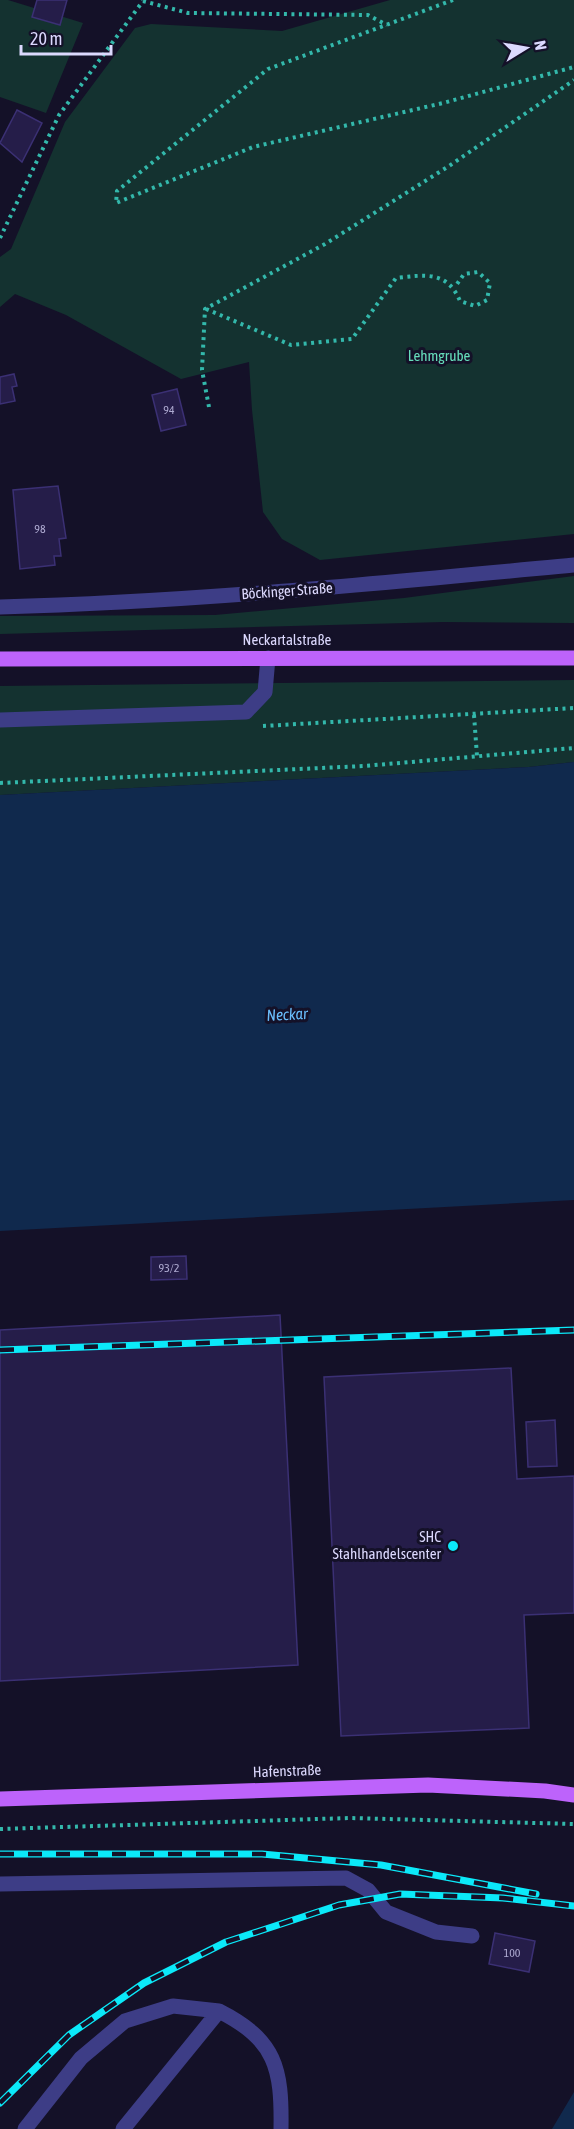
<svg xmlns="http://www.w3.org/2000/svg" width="574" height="2129" viewBox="0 0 574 2129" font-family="'Asap Condensed',sans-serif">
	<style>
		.green { fill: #143230 }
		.water { fill: #10294d }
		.building { fill: #251d49; stroke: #3b3074; stroke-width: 1.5 }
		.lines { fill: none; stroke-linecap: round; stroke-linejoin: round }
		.path { stroke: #33b8ab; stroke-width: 4; stroke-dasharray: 3 4.5; stroke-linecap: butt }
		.minor { stroke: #3d3d86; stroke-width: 15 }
		.major { stroke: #bd63fb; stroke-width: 15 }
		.rail-casing { stroke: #0be9f9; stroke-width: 7 }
		.rail { stroke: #141128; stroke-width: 4.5; stroke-dasharray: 14; stroke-linecap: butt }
		.poi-dot { fill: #0be9f9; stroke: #141128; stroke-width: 2 }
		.labels { text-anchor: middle; stroke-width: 6; stroke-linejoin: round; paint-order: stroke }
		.number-label { font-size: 12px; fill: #aeaad1 }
		.park-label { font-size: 15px; fill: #6db; stroke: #141128 }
		.street-label { font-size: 15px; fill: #dcd9fe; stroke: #141128 }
		.poi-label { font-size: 15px; fill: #dcd9fe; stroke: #141128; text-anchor: end }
		.water-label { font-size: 16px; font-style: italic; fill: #6abdfb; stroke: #141128 }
	</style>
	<rect width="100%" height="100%" fill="#141128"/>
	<path class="green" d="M0,0H8L83,23L46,113L0,97Z
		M390,0H574V534L320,560L282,539L263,512L252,410L249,362L181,379L66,315L15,294L0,307V257L11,249L65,122L135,28L151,24L282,31Z
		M574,576V623L443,622L0,634V616L215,615L404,598Z
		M574,680V762L529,767L0,795V686Z"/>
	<path class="water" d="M574,762V1200L0,1231V795L529,767Z
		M574,2092V2129H552Z"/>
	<path class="building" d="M37,0H67L60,25L32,17Z
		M17,110L42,123L22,162L0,143Z
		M14,374L17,386L12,387L15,401L0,404V377Z
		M177,389L186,425L161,431L152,395Z
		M58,486L66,538L59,539L61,556H54L55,565L20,569L13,490Z
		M186,1256L187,1279L151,1280V1257Z
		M280,1315L298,1665L0,1681V1330Z
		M511,1368L517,1479L574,1476V1613L524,1615L529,1728L341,1736L324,1377Z
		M555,1420L557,1466L528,1467L526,1422Z
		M495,1933L535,1941L529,1972L489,1964Z"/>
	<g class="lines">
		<path class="path" d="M453,0L268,69L117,191L116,203L253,147L443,103L574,67
			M143,1L188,13L368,15L387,25
			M0,238L59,115L143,1
			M206,309L291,345L352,339L396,278C424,275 447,270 460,301L475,306L487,300L490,283L478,272L464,274L455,287
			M209,407L202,370L205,309L325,244L449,166L574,80
			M474,715L477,756
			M263,726L574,708
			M0,783L364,766L574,748
			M0,1829L350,1818L574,1824"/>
		<path class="minor" d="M0,607C192,602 383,583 574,565
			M0,720L246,712L265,692L268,658
			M0,1884L346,1878L368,1890L386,1912L436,1932L472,1936
			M219,2011C276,2040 282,2068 281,2129
			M25,2129L81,2058L125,2021L173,2006L219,2011L123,2129"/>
		<path class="major" d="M0,659L574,658
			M0,1799L428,1785L545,1791L574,1795"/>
		<g class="rail-casing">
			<path id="rail" d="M0,1350L574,1330
				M0,1854H262L381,1865L536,1894
				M0,2103L69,2035L144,1983L226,1942L339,1905L400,1894L503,1898L574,1906"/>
		</g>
		<use href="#rail" class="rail"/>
	</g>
	<circle class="poi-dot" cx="453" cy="1546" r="6"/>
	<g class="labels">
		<g class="number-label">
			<text x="169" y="414">94</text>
			<text x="40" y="533">98</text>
			<text x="169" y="1272">93/2</text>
			<text x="512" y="1957">100</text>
		</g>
		<g class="park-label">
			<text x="439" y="361">Lehmgrube</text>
		</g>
		<g class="street-label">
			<text transform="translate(287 591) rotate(-4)" y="5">Böckinger Straße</text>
			<text x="287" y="645">Neckartalstraße</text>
			<text transform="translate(287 1771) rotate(-2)" y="5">Hafenstraße</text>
		</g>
		<g class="poi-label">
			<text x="441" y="1542">SHC<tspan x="441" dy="17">Stahlhandelscenter</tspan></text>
		</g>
		<g class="water-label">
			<text transform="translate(287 1014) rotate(-3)" y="6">Neckar</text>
		</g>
	</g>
	<g transform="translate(526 48) rotate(79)" stroke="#141128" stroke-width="4.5" paint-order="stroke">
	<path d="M0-4.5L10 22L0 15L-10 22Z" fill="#dcd9fe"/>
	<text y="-9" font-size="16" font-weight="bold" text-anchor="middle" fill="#dcd9fe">N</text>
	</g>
	<path d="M21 45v9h90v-9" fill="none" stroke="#dcd9fe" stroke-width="3"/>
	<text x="30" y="45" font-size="18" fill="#dcd9fe" stroke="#141128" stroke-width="4.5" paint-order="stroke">20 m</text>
</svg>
